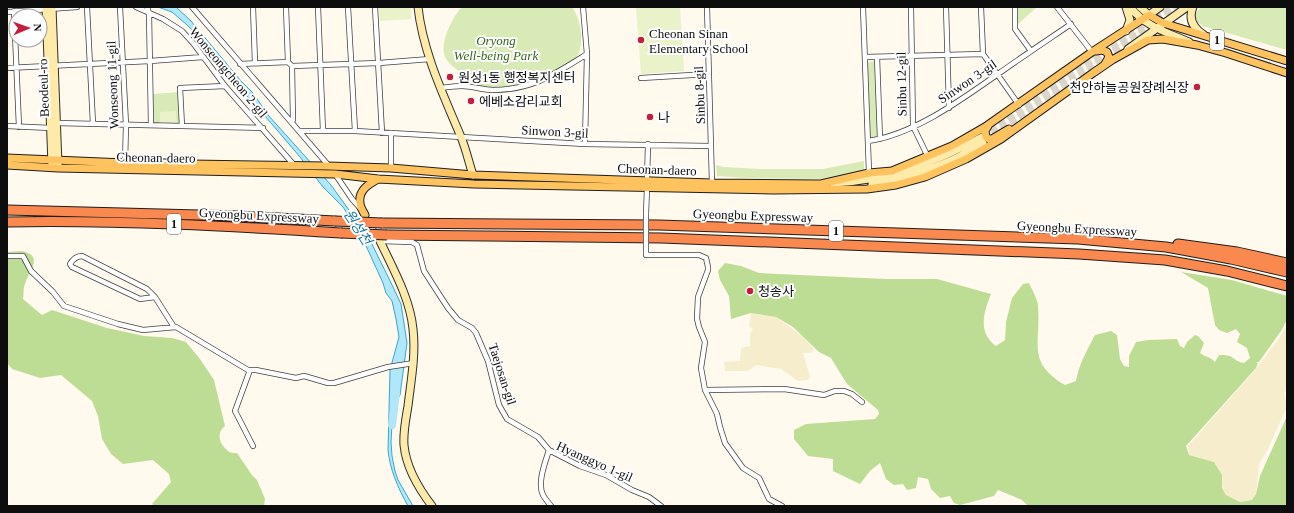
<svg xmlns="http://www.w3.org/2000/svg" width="1294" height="513" viewBox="0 0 1294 513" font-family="'Times New Roman','Noto Sans KR',serif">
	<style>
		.farmland { fill: #f6edcd }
		.green { fill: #d8ebb6 }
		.forest { fill: #bedd94 }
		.pitch { fill: #e9f2c8 }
		.water { fill: #b0e7f9; stroke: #34a8d3 }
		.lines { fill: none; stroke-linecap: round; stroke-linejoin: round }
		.river { stroke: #b0e7f9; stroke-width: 8 }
		.secondary-tunnel { stroke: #dbd6cc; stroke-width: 7; stroke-dasharray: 7 3.5; stroke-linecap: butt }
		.street-casing { stroke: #404040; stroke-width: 6 }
		.secondary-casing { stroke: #2f2f2f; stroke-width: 9 }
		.primary-casing { stroke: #1e1e1e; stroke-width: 9 }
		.highway-casing { stroke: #1e1e1e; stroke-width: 11 }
		.street { stroke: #fff; stroke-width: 4.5 }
		.secondary { stroke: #ffeba9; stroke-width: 7 }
		.primary { stroke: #fec35e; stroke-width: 7 }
		.highway { stroke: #fa8950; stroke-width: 9 }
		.street-bridge-casing { stroke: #404040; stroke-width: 6; stroke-linecap: butt }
		.highway-bridge-casing { stroke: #1e1e1e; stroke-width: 11; stroke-linecap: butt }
		.street-bridge { stroke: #fff; stroke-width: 4.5 }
		.highway-bridge { stroke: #fa8950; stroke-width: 9 }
		.poi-dot { fill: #c31f3c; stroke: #fff; stroke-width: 1.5 }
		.labels { text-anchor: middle; stroke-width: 4; stroke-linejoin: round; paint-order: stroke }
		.shield { fill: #fff; stroke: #565656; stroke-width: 1 }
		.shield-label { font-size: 12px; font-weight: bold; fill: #0d0d0d }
		.poi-label { font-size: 13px; fill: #0d0d0d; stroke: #fff; text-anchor: start }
		.park-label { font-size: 13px; font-style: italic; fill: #34681b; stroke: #fff }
		.street-label { font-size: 13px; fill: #0d0d0d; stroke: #fff }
		.water-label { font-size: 14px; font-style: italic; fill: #1177a5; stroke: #fff }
	</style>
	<rect width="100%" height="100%" fill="#fff9ee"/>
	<path class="farmland" d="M751,313L776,317L802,336L814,349L811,353H803L810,377L808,380L798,381L781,369L756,365L748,371H725L724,362L740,361L741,348L750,346V333L753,330L749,326Z
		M1287,325V389L1284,393L1287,407L1268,449L1259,464L1256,494L1252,500L1240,502L1226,495L1222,486V475L1214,462L1189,455L1188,446L1255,370L1278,340Z"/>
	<path class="green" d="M462,7H572C581,19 585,44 577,56C572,63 564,66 557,70C548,74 539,81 530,84C514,88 494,90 478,87C470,85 468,79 462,74C456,68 446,63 444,54C441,40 453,16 462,7Z
		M1017,7H1037L1017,25Z
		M1201,7H1287V50L1203,26L1197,22L1194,18L1195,14Z
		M874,61L876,62L878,136L871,139L869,138L866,63Z
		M179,92L180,126L178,128H157L154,125L153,94Z
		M864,161V172L824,179L746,178L717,176L716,165L723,167L760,169H823Z"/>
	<path class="forest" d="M22,251C45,256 28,272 25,284C23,288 24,294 23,299L42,315L52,310L107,328L144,336L172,338L186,342L200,359L214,380L225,426C216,433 219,444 228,451C230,453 234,453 237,453L252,475L257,480L265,499L264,506H154L152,504L171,482L169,474L153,460L123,464L111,454L102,439L98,416L92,401L61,375L40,378L12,369L7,363V252Z
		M725,263L741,266L759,273L886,279H937L991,294C984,312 977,332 996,346L1005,340L1006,322L1012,298L1023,284L1029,283C1032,290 1038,299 1038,307C1041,343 1026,362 1065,385L1076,381C1079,364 1087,350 1095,335L1111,331L1117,335L1120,359L1124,366L1129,367V356L1136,342L1148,340L1177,339L1180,346L1184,348L1187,342L1195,335L1198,336L1204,343L1200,353C1206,358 1208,355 1215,362L1219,355C1235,354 1231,360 1244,363L1250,358L1247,348L1237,342L1240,334L1236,329L1227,333L1219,330L1215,325L1208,288L1181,272L1232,280L1287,296V320L1281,331L1259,362H1255L1258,363L1256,368L1186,446L1189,455L1214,462L1222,475V488L1226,495L1240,502L1252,500L1256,494L1260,476L1287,416V506H1028L1022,500L998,490L994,496L960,505L954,503L950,496L940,498L931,489L928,479L918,477L916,488L907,490L903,484L894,485L886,479L880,463L870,471L860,484L833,471V459L808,456L794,439V430L806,424L875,419L879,414L878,410L847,384L831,358L819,352L793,327L776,317L751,313L731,319L729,296L720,280L718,271Z"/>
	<path class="pitch" d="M379,7H411V19L380,21Z
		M636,7H680L684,71L641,74Z
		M176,111V123H160V112Z"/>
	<path class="water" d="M158,7H176L191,21L241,81L253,93L268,115L331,185L369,238L393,287L401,304L407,343L400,395L393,407L391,442L392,456L395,471L398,480L413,506H408C398,488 390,470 388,450L390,370L399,337L396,319L392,301L386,293L383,283L362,237L343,207L323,187L300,157L271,123L221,67L202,40L187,25L172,12Z"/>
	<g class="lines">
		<path class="river" d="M392,425L396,393"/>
		<path class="secondary-tunnel" d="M1002,130L1178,7
			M982,137L1169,7"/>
		<g class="street-casing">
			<path id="street" d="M87,7L93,124
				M120,7L126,125L125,163
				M136,7L163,19L182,31L193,43L225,86L294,165
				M147,7L149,13L151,125
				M192,7L329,166
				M253,7L255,63
				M286,7L288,62L292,66L293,120L291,121
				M318,7L323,131
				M348,7L355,131
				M375,7L382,133
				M583,7L587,54L585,144
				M707,7L712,183
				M863,7L869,173
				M911,7L913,126L928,157
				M946,7L949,108
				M981,7L983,54L1019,105
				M1015,7V29L1031,51
				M1057,7L1092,52
				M14,11L19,127
				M7,12L77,7
				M865,57L983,54
				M877,57L880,139
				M240,64L288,62
				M292,66L379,63L430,59
				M7,68L150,61L203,57
				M641,78L709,74
				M441,88C448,87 455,86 462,86C472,86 483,90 493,90C532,90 555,74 587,54
				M56,123L263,128
				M7,126L51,128
				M182,126L180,88L225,86
				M299,131H355L585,144L711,146
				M391,133V168
				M868,141C913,135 961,100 998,74C1022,57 1046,41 1071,24
				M335,174L352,199L360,208
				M647,181L648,144
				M646,214L647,188
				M369,222L380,241L412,242L417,245L424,271L448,308L458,320L472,328L476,333L488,361L499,405L507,419L538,437L549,450L580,466L606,475L632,490L649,497L661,506
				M646,252V255H699L706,258L708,267V270L698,297L697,319L699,327L705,342L701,368L705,390L717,414L720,427L725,443L743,468L759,478L769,499L782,506
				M7,256H23L31,271L53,292L64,306L118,324L143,330L176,327L248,370H256L296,378L304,376L328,383H334L388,367L414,363
				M155,297L140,299L72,267L70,264C73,259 76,256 82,256L147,289L155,297L174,327
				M250,370L235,411L253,446
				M705,390L784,389L824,395L835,391H844L852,394L862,402
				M549,450C545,463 537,483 543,495C545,499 549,503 551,506"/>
		</g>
		<g class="secondary-casing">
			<path id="secondary" d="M46,7L52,165
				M52,7L58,165
				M418,7C423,53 444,96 461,137C466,149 469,163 473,175
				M1130,7C1146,27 1166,32 1189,42
				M1140,7L1149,15L1160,7
				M1193,7C1188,19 1193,28 1204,35
				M1126,31L1130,20L1126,7
				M1128,49L1187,7
				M833,183C887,181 934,163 982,137
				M872,185C911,177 950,165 983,143
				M380,241C393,269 410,298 413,329C416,355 411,380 408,406C406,418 403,432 404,445C406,467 419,489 432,506"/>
		</g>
		<g class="primary-casing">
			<path id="primary" d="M1096,51L1102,50L1107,52L1109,57L1105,64
				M988,126L985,131L986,137L989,139H992L1009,129
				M7,158L125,163L328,166L391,168L473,175L712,183L821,184L869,173L892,171L952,146L985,127L1092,52L1149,15L1163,23L1287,61
				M7,165L58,168L335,174L378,179L474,184L773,190L867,189L896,185L925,177L966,159L1001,139L1093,73L1112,60L1148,40L1163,39L1197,45L1226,53L1287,73
				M365,215C363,211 360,207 360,203C358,190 369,184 378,179"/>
		</g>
		<g class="highway-casing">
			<path id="highway" d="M7,210L238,216L335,221
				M7,222C118,220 230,226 341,233
				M382,223L659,225L1078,239L1166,247L1231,259L1287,272
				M387,235L661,238L1079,254L1165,260L1227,271L1287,286
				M1178,244L1237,252L1287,263"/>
		</g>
		<use href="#street" class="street"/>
		<use href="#secondary" class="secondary"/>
		<use href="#primary" class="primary"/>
		<use href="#highway" class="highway"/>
		<g class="street-bridge-casing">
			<path id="street-bridge" d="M646,252V214"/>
		</g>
		<g class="highway-bridge-casing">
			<path id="highway-bridge" d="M335,221L382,223
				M341,233L387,235"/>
		</g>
		<use href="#street-bridge" class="street-bridge"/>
		<use href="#highway-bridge" class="highway-bridge"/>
	</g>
	<g class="poi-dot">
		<circle cx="641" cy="40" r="4"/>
		<circle cx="450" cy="77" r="4"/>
		<circle cx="1197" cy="87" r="4"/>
		<circle cx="471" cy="101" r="4"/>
		<circle cx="650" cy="117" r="4"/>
		<circle cx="750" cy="291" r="4"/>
	</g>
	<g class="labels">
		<g class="shield">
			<rect x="1210" y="30" width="14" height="20" rx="3"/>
			<rect x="167" y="214" width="14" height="20" rx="3"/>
			<rect x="829" y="221" width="14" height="20" rx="3"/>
		</g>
		<g class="shield-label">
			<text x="1217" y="44">1</text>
			<text x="174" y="228">1</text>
			<text x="836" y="235">1</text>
		</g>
		<g class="poi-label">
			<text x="649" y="38">Cheonan Sinan<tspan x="649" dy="15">Elementary School</tspan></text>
			<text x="458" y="82">원성1동 행정복지센터</text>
			<text x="1189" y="92" text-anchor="end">천안하늘공원장례식장</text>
			<text x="479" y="106">에베소감리교회</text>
			<text x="658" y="122">나</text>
			<text x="758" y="296">청송사</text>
		</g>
		<g class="park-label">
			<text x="496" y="45">Oryong<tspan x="496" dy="15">Well-being Park</tspan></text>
		</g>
		<g class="street-label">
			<text transform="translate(229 72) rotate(50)" y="5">Wonseongcheon 2-gil</text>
			<text transform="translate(967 81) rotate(-34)" y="5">Sinwon 3-gil</text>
			<text transform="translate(901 84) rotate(-91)" y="5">Sinbu 12-gil</text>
			<text transform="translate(112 85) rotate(-92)" y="5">Wonseong 11-gil</text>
			<text transform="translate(43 88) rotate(-92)" y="5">Beodeul-ro</text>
			<text transform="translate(699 95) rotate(-92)" y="5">Sinbu 8-gil</text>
			<text transform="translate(555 131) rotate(3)" y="5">Sinwon 3-gil</text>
			<text transform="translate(156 157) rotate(1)" y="5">Cheonan-daero</text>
			<text transform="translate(657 169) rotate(2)" y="5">Cheonan-daero</text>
			<text transform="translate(259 215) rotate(3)" y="5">Gyeongbu Expressway</text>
			<text transform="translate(753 215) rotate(2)" y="5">Gyeongbu Expressway</text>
			<text transform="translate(1077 228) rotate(3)" y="5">Gyeongbu Expressway</text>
			<text transform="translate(503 374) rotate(72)" y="5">Taejosan-gil</text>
			<text transform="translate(595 461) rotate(24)" y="5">Hyanggyo 1-gil</text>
		</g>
		<g class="water-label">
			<text transform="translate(358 227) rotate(57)" y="5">원성천</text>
		</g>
	</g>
	<rect width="1294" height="513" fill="none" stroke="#0d0d0d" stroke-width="16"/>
	<g transform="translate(28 28) rotate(88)"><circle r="19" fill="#ffffff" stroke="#9e9e9e"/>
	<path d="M0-3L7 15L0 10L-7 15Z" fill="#c31f3c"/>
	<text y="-6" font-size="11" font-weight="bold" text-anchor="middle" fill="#0d0d0d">N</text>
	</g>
</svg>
